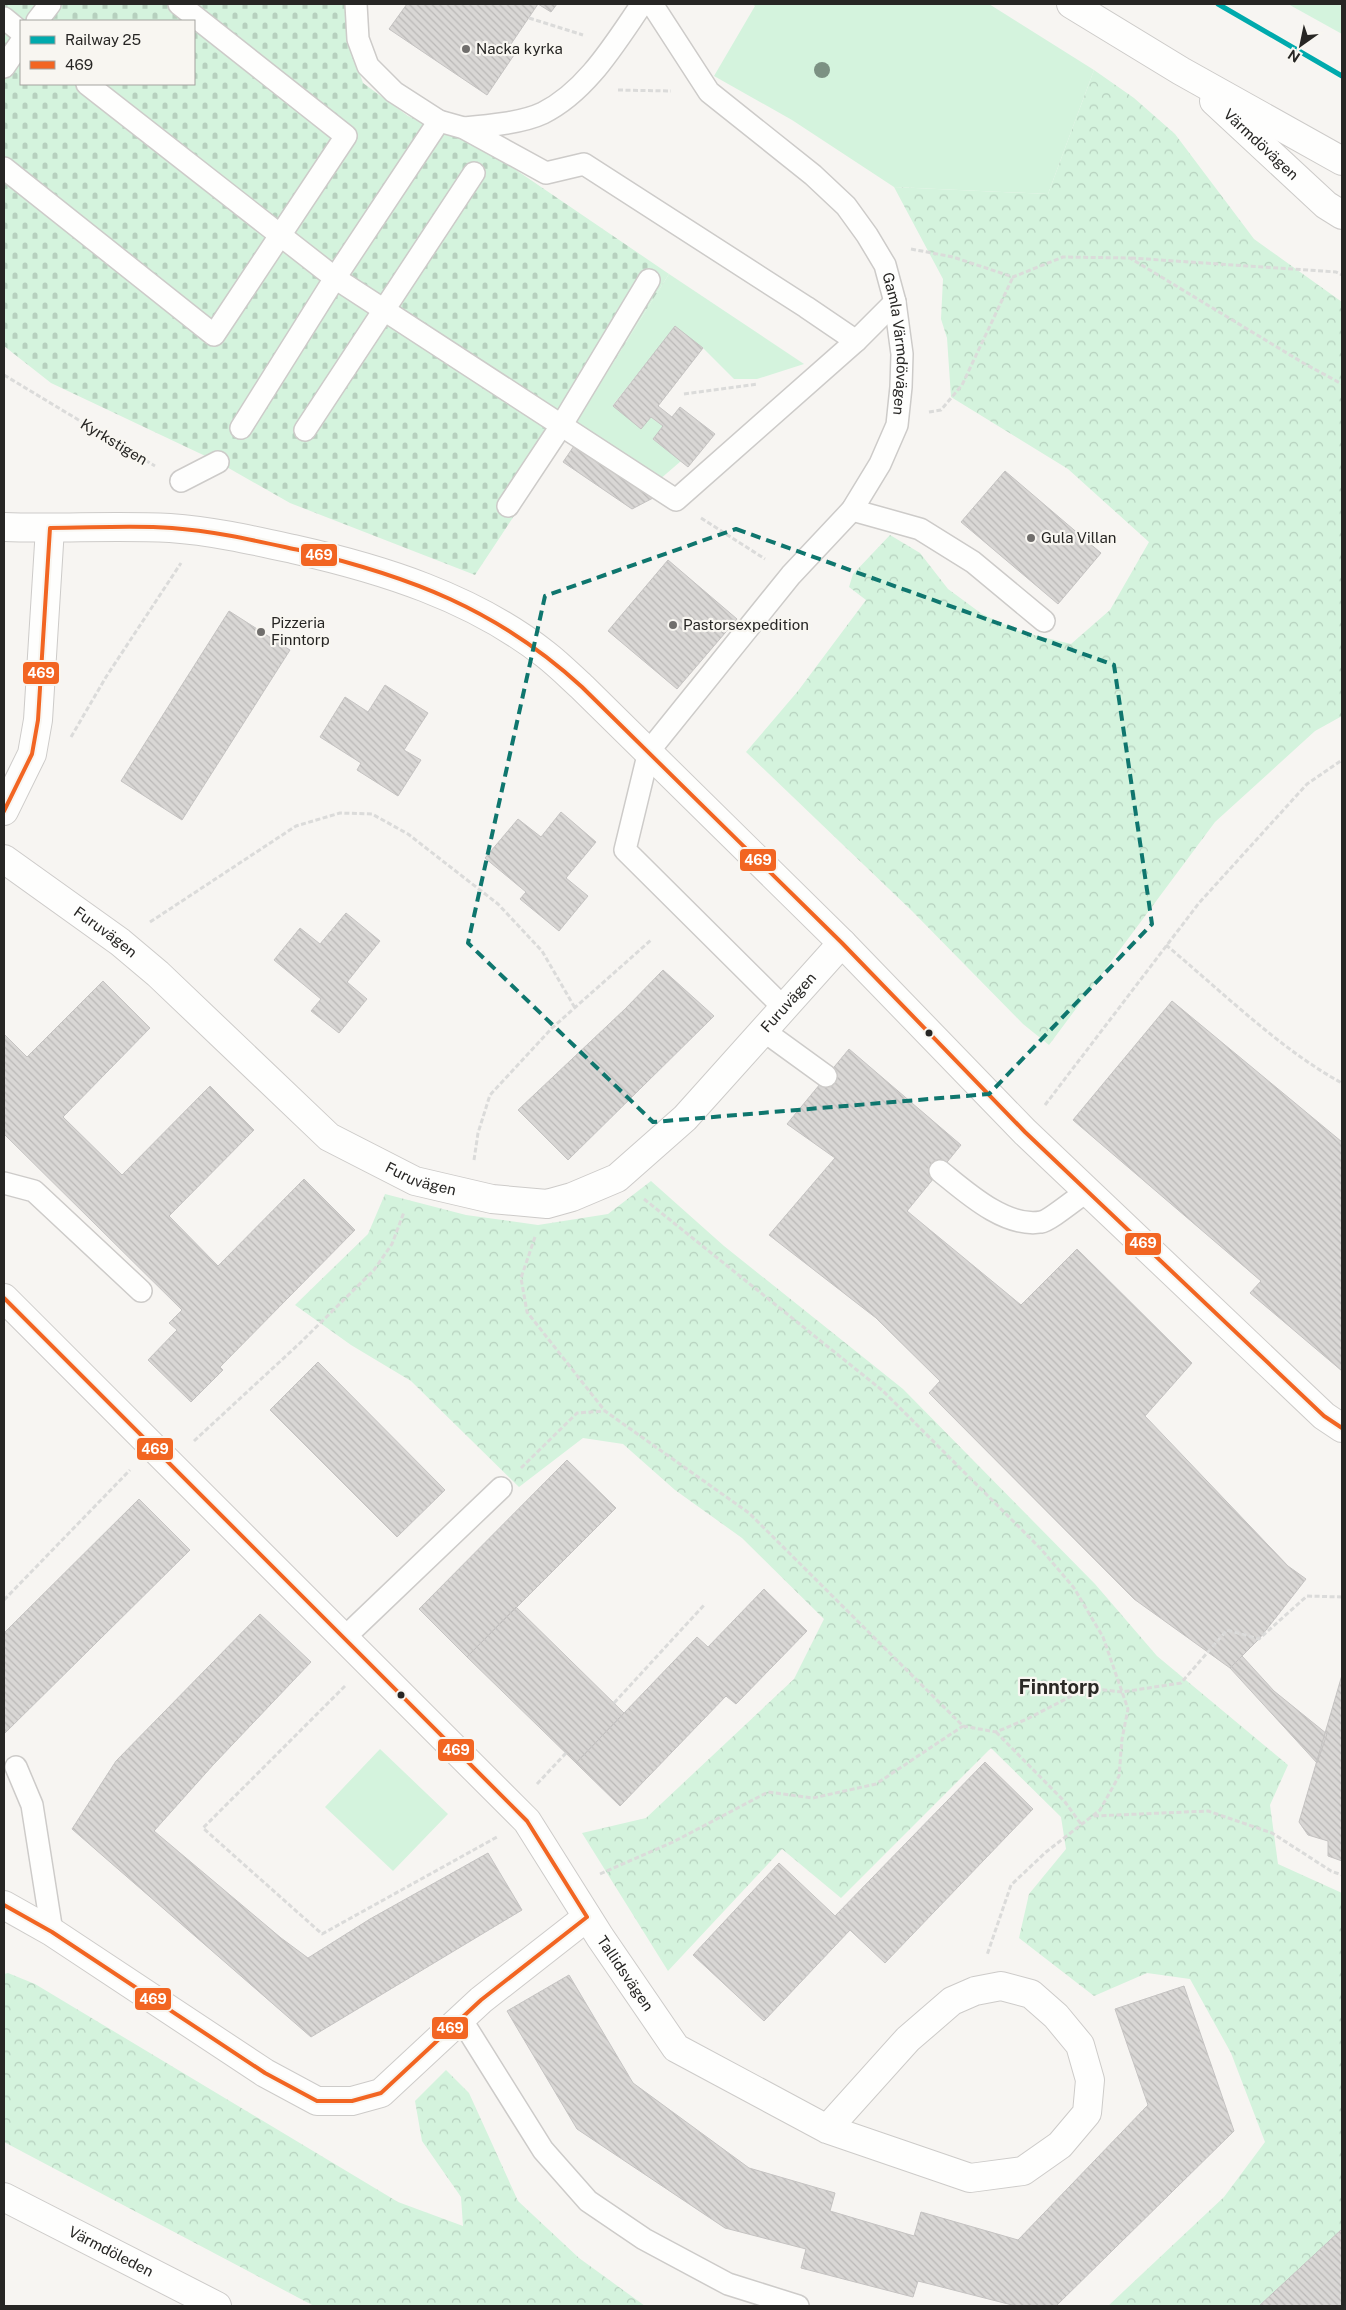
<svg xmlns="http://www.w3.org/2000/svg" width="1346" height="2310" viewBox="0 0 1346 2310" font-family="'Public Sans',sans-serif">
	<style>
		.green { fill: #d4f3dd }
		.forest { fill: url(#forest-crowns) }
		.cemetery { fill: url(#cemetery-stones); fill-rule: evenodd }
		.building { fill: url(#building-back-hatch); stroke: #c5c3c2 }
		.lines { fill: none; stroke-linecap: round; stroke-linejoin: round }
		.lane-casing { stroke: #cdcbc9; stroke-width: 24 }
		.street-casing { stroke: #cdcbc9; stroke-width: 30 }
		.secondary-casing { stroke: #cdcbc9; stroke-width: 30 }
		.highway-casing { stroke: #cdcbc9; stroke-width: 30 }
		.path { stroke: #dbdbda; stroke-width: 3; stroke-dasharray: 5 2.5; stroke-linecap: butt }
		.lane { stroke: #fefefd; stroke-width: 21 }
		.street { stroke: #fefefd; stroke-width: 28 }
		.secondary { stroke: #fefefd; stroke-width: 28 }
		.highway { stroke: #fefefd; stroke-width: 28 }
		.bus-1-casing { stroke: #f8f6f1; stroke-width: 8 }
		.bus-1 { stroke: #f26522; stroke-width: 4 }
		.rail-1-casing { stroke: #f8f6f1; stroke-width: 9 }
		.rail-1 { stroke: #00aaad; stroke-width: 5 }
		.tree { fill: #7c9183 }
		.marked { fill: none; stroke: #0f766e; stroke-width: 4; stroke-dasharray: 10 6; stroke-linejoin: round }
		.poi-dot { fill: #706e6c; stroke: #f8f6f1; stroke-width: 2 }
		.bus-dot { fill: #272624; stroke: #f8f6f1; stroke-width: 2 }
		.labels { text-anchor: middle; stroke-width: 4.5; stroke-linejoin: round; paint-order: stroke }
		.poi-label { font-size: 15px; fill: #272624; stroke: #f8f6f1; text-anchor: start }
		.street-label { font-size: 15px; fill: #272624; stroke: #f8f6f1 }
		.district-label { font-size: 20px; font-weight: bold; fill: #2b2925; stroke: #f8f6f1 }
		.line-badge { stroke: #f8f6f1; stroke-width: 2 }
		.badge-label { font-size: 14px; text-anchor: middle; font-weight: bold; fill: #fff }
	</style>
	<defs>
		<pattern id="forest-crowns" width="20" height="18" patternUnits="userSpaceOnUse" patternTransform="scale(1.25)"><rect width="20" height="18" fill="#d4f3dd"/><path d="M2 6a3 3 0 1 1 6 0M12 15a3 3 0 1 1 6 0" fill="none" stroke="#b6d0be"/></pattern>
		<pattern id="cemetery-stones" width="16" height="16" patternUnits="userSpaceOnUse" patternTransform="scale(1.25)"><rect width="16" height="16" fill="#d4f3dd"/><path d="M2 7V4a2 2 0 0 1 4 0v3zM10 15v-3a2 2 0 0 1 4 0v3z" fill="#b6d0be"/></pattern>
		<pattern id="building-back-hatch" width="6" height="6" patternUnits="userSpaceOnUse" patternTransform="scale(1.25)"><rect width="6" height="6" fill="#d9d7d5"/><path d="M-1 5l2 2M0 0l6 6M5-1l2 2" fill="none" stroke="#bab8b7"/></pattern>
	</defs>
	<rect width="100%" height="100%" fill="#f7f5f2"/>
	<path class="green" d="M752,4H989L1094,70L1048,194L894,187L792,120L714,76L755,6Z
		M1288,4H1338L1342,6V34Z
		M669,274L804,364L757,379H734L703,348L675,327L613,405L641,428L651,417L663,426L653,439L681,461L659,480L574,425Z
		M380,1749L448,1814L393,1871L325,1807Z"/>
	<path class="forest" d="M1094,70L1134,98L1175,134L1254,239L1342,302V716L1315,731L1215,822L1049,1045L1023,1024L912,911L746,752L798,691L866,600L849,587L853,574L890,535L920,553L948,589L982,614L1018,631L1071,644L1110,610L1149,542L1068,469L951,397L947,338L941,319L943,279L894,187L1048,194Z
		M651,1181L724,1246L903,1389L1095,1584L1157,1656L1288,1765L1270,1805L1278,1864L1342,1893V2229L1259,2306H1108L1224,2197L1265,2142L1231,2053L1190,1979L1147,1973L1094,1996L1019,1938L1029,1894L1066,1849L1061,1817L991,1748L841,1898L782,1849L668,1971L582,1833L646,1818L794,1679L824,1619L742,1538L675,1490L623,1444L583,1438L519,1487L411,1381L351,1345L295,1305L368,1234L385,1194L466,1215L538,1225L608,1214Z
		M8,1973L35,1984L398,2202L463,2226L461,2197L422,2141L415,2101L446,2070L469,2093L518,2201L579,2258L645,2306H314L4,2142V1974Z"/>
	<path class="cemetery" d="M4,4H344L352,52L363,83L408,116L481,146L669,274L574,425L475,575L290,503L218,462L51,383L4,346ZM21,21H194V84H21Z"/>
	<path class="building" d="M407,4H538L509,47L516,52L487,95L389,29Z
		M538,4H557L551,12Z
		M675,326L703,348L658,406L672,417L680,407L715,434L688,467L653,439L663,426L651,417L641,429L613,406Z
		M574,446L653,498L632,509L563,462Z
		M1005,471L1101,553L1058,604L961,522Z
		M668,560L737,619L677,689L608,631Z
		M229,611L290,650L182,820L121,781Z
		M385,685L428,713L404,750L421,760L398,796L357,770L361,763L320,737L345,697L368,712Z
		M561,812L596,842L566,878L588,896L559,931L520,899L526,892L485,858L518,819L541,837Z
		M346,913L380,941L347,982L367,999L339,1033L311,1011L321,999L274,960L300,928L320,944Z
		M663,970L714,1016L568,1160L518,1110L625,1009Z
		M103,981L150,1028L63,1117L122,1175L210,1086L254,1130L169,1216L218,1266L304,1179L355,1230L220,1367L223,1370L191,1402L148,1360L177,1330L169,1323L182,1310L4,1134V1034L27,1057Z
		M1172,1001L1342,1142V1371L1250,1293L1261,1281L1073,1120Z
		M849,1049L961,1145L907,1211L1021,1305L1077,1249L1192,1363L1145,1416L1288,1566L1306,1579L1259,1639L1230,1668L1134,1599L929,1393L940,1381L876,1318L769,1235L835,1158L787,1124Z
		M318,1362L445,1490L397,1537L270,1410Z
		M567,1460L616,1508L467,1657L419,1609Z
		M139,1499L190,1550L4,1734V1633Z
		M764,1589L807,1631L736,1704L726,1696L620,1806L576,1763L697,1637L708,1647Z
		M516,1607L624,1713L576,1763L467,1657Z
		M260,1614L311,1662L213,1765L154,1831L281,1938L308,1958L370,1919L488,1853L522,1910L311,2037L72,1829L116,1761Z
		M1242,1656L1274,1691L1327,1734L1317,1763L1230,1668Z
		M1342,1675V1861L1328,1856V1841L1308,1835L1299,1822Z
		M985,1762L1033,1809L885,1963L835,1916Z
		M779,1863L850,1930L764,2021L693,1955Z
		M569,1975L633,2083L749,2168L835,2193L830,2211L914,2236L921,2212L1018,2240L1148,2105L1115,2009L1184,1986L1234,2131L1056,2306H1016L918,2281L913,2297L801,2268L806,2249L725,2228L577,2129L507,2011Z
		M1342,2229V2306H1259Z"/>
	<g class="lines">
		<g class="lane-casing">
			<g id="lane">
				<path d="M356,4L358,39L368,66L394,92L439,121L464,128L546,173L584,164L806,307L856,341L895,302"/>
				<path id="s1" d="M652,4L709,92L813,175L846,206L867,235L885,265L895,302L902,354L901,387L897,425L880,464L852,510L791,575L649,751L625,850L784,1008"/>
				<path d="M4,18L21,32"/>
				<path d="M37,21L50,4"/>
				<path d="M4,67L21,42"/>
				<path d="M87,84L335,278L676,500L856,341"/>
				<path d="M464,128C487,126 522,123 543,113C587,91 615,43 642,4"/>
				<path d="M4,168L214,335L346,136L179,4"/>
				<path d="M241,428L335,278L439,121"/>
				<path d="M305,430L474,173"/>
				<path d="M181,481L218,462"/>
				<path d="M508,506L561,426L649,280"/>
				<path d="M852,510L920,529L973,562L1044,621"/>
				<path d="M764,1031L826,1076"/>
				<path d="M940,1171C966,1192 1005,1228 1041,1222C1049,1221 1078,1197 1086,1192"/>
				<path d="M4,1183L34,1191L141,1291"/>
				<path d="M344,1638L501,1488"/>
				<path d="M16,1767L32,1805L52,1932"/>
				<path d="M461,2019L543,2150L588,2201L644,2239L728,2284L798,2306"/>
			</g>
		</g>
		<g class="street-casing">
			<g id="street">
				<path d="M4,527C59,529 115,525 170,528C212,531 252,540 293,549C382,569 472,597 545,654C558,664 570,676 582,687L842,943L1025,1132L1324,1416L1342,1428"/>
				<path d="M4,811L32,754L38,720L50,528"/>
				<path id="s2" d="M4,859L120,942L158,974L329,1137L415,1181L492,1199L547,1204L572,1197L617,1178L685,1118L842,943"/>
				<path id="s3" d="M4,1298L527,1821L600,1937L676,2048L827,2129L970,2178L1023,2171L1060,2145L1087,2113L1090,2080L1080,2045L1056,2016L1031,1994L1001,1986L975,1991L952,2001L908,2039L827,2129"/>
				<path d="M4,1905L52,1932L265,2073L317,2101H352L381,2093L481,2000L587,1917"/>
			</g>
		</g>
		<g class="secondary-casing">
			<g id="secondary">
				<path d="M1071,4L1181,71L1342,161"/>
				<path id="s4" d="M1214,101L1326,205L1342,215"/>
			</g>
		</g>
		<g class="highway-casing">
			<g id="highway">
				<path id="s5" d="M4,2197L217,2306"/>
			</g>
		</g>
		<path class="path" d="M529,18L583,35
			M618,90L671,91
			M911,249L953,257L1013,277L1063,257L1130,258L1305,364L1342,384
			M1131,258L1336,272L1342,275
			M4,375L155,466
			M684,394L758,384
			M929,412L941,410L962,385L1013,277
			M701,518L765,559
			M71,737L106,677L181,563
			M150,922L296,826L340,813L372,814L408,834L498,904L542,951L575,1008
			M1166,945C1219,989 1282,1051 1342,1083
			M1045,1105L1199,903L1307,784L1342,760
			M474,1160L478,1133L490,1095L552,1028L651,940
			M644,1199L883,1391L1041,1549L1074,1588L1103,1637L1128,1709L1122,1739L1119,1776L1100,1810L1046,1852L1011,1885L987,1955
			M535,1237L521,1278L527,1312L605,1411
			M194,1441L300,1343L374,1270L392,1244L404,1212
			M521,1468L577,1413L605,1411L749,1513L963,1726L996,1732L1027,1719L1087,1688L1122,1692L1181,1683L1227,1630L1259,1639L1307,1596L1342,1597
			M4,1600L130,1470
			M345,1686L203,1828L322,1934L497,1837
			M614,1703L705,1604
			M996,1732L1065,1802L1081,1824
			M537,1784L566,1753
			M1094,1816L1208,1811L1272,1833L1331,1871L1342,1875
			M600,1874L673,1842L768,1792L813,1798L876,1784L963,1726"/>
		<use href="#lane" class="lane"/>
		<use href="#street" class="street"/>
		<use href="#secondary" class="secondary"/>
		<use href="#highway" class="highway"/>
		<g class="bus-1-casing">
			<path id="bus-1" d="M50,528C90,528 131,525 172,528C214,531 257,541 299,550C409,576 497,609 582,687L842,943L1025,1132L1324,1416L1342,1428
				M4,811L32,754L38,720L50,528
				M4,1298L527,1821L587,1917
				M4,1905L52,1932L265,2073L317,2101H352L381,2093L481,2000L587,1917"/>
		</g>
		<use href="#bus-1" class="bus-1"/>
		<g class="rail-1-casing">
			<path id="rail-1" d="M1218,4L1342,76"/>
		</g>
		<use href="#rail-1" class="rail-1"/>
	</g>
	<circle class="tree" cx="822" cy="70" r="8"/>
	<path class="marked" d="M736,529L1114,665L1152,924L989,1094L653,1122L468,943L545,596Z"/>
	<g class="poi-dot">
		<circle cx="466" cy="49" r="5"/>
		<circle cx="1031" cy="538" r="5"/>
		<circle cx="673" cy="625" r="5"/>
		<circle cx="261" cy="632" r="5"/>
	</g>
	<g class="bus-dot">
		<circle cx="929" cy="1033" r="4.5"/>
		<circle cx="401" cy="1695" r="4.5"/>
	</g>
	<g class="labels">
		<g class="poi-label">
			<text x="476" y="54">Nacka kyrka</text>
			<text x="1041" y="543">Gula Villan</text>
			<text x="271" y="628">Pizzeria<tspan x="271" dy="17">Finntorp</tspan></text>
			<text x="683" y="630">Pastorsexpedition</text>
		</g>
		<g class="street-label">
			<text dy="5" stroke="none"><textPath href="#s4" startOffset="64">Värmdövägen</textPath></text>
			<text dy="5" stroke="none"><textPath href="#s1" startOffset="434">Gamla Värmdövägen</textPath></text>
			<text transform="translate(114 442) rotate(31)" y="5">Kyrkstigen</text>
			<text dy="5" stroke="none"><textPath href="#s2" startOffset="125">Furuvägen</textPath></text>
			<text dy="5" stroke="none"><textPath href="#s2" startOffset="980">Furuvägen</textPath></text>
			<text dy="5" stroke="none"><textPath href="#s2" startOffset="530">Furuvägen</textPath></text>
			<text dy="5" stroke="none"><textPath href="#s3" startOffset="921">Tallidsvägen</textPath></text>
			<text dy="5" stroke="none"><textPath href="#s5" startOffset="120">Värmdöleden</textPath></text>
		</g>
		<g class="district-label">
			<text x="1059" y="1694">Finntorp</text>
		</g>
	</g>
	<g class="line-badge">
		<rect x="300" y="543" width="38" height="24" rx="5" fill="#f26522"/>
		<rect x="22" y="661" width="38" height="24" rx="5" fill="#f26522"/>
		<rect x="739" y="848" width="38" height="24" rx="5" fill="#f26522"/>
		<rect x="1124" y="1232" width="38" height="24" rx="5" fill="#f26522"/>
		<rect x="136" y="1437" width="38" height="24" rx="5" fill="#f26522"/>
		<rect x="437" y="1738" width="38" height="24" rx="5" fill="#f26522"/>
		<rect x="134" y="1987" width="38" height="24" rx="5" fill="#f26522"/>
		<rect x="431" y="2016" width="38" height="24" rx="5" fill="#f26522"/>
	</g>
	<g class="badge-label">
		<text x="319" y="560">469</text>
		<text x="41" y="678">469</text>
		<text x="758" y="865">469</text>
		<text x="1143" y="1248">469</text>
		<text x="155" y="1454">469</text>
		<text x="456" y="1755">469</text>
		<text x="153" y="2004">469</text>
		<text x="450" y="2033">469</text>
	</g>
	<rect width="1346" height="2310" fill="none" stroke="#272624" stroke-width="10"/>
	<rect x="20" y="20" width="175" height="65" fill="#f8f6f1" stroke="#a4a39f"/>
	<rect x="30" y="36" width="25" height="8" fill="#00aaad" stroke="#a4a39f"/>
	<text x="65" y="45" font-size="15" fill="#272624">Railway 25</text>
	<rect x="30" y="61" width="25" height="8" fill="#f26522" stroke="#a4a39f"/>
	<text x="65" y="70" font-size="15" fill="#272624">469</text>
	<g transform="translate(1301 45) rotate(213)" stroke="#f8f6f1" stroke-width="4" paint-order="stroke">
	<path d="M0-4L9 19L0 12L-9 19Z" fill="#272624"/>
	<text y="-8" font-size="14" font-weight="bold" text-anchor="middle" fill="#272624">N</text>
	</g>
</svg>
